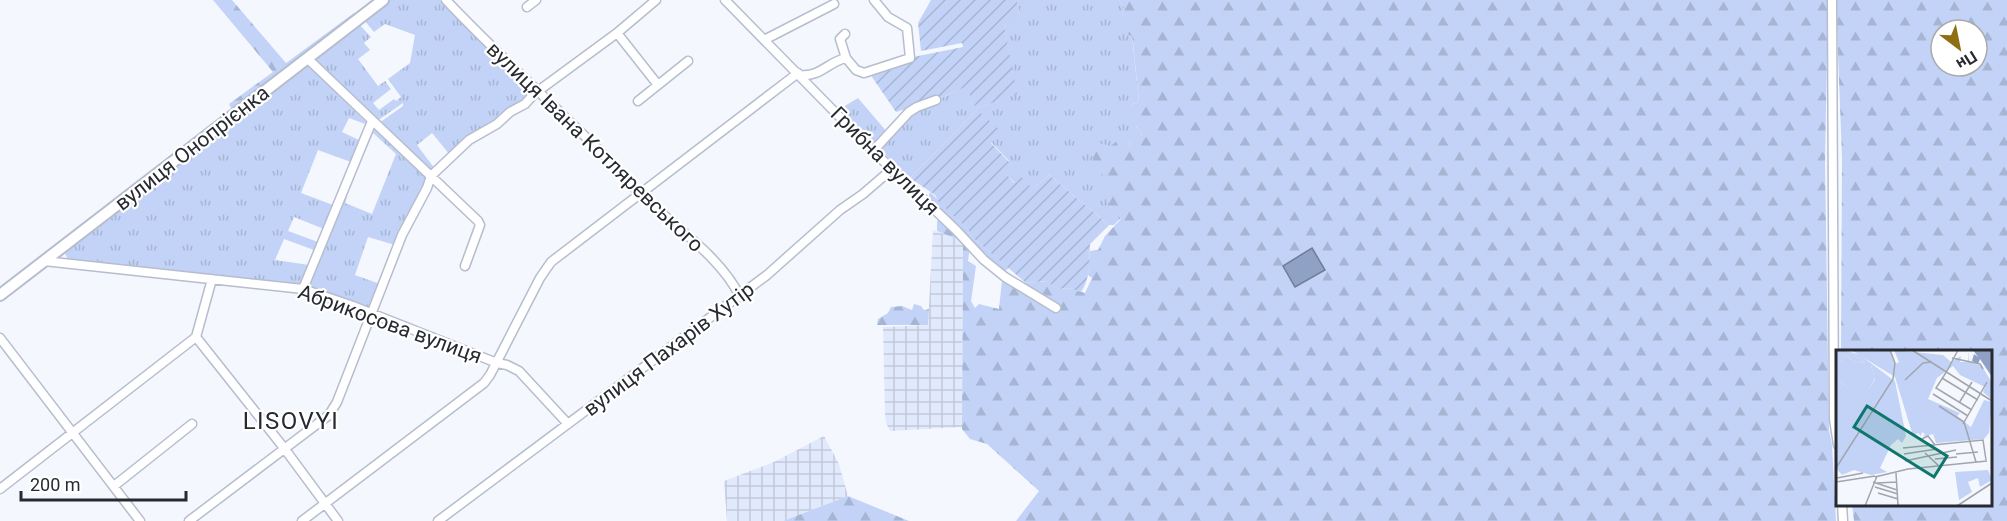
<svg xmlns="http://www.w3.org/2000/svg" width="2007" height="521" viewBox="0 0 2007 521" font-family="Roboto,sans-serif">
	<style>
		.industrial { fill: url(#industrial-grid) }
		.grass { fill: url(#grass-tufts) }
		.forest { fill: url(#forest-firs); fill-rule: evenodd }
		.garden { fill: url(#garden-furrows) }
		.water { fill: #90a1c6; stroke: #707d99; stroke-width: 1.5 }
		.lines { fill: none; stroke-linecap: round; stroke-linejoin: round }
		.minor-casing { stroke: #b6bdce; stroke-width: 11 }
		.major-casing { stroke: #b6bdce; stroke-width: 14 }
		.minor { stroke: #fff; stroke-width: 8 }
		.major { stroke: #fff; stroke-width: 10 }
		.labels { text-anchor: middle; stroke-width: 4.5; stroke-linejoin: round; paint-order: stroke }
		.street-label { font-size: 21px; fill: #272a30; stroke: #fff }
		.quarter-label { font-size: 24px; letter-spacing: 1.5px; fill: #272a30; stroke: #fff }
		.inset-road { fill: none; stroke: #a2a5ac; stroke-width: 1.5 }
		.view { fill: #0f766e; fill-opacity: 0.15; stroke: #0f766e; stroke-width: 3 }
		.inset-edge { fill: none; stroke: #272a30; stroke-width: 3 }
	</style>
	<defs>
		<pattern id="industrial-grid" width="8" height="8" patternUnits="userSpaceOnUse" patternTransform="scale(1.5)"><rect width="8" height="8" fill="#e1eafd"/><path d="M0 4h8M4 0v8" fill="none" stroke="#c1c9d9"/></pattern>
		<pattern id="grass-tufts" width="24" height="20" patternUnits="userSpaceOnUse" patternTransform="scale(1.5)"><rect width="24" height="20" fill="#c2d3f7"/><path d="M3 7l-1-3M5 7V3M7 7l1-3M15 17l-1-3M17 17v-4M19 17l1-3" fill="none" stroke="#a7b5d4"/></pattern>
		<pattern id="forest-firs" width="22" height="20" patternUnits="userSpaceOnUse" patternTransform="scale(1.5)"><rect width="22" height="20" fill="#c2d3f7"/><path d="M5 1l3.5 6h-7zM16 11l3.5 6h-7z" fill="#a7b5d4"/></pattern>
		<pattern id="garden-furrows" width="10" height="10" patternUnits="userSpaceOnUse" patternTransform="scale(1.5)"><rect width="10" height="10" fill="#c2d3f7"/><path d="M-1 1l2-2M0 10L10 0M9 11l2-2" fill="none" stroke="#a7b5d4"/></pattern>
	</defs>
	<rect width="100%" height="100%" fill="#f4f7fe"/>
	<path class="industrial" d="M933,230L963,242L962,427L890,431L886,423L885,415L883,327L928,325Z
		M824,436L839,464L848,496L783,521H727L724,481L774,462Z"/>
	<path class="grass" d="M389,0H440L526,87L530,94L450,155L432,133L417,145L435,169L429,171L379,123L403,106V103L377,121L312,60L358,23L371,37L364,43L370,50L358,59L378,86L385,81L387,83L383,86L387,84L391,89L373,103L379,110L394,99L396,101L401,97L388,79L410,63L415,35L385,24L374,32L364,20Z
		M1017,0H1119L1124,7L1122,16L1132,36L1139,102L1130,105L1136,127L1141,132L1142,137L1130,141L1129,148H1122L1109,177V205L1121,218L1114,225H1109L1049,175L1033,189L1015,183L1001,169L1009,161L991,142L977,110L910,178L838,110L858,98L887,132L914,111L968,85L973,103L978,108L1016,94L1004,25L1019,13Z
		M307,66L310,67L366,122L365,124L349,118L342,132L359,140L351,162L318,150L301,193L333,205L324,229L294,217L288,231L318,242L314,250L284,239L275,260L309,265L301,285L296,286L68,259L64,252Z
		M373,125L426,176L427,181L395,245L368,237L355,275L380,284L371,306L364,307L309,287L308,284L343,195L347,197L345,203L372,214L396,154L373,133L365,152L362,151Z"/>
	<path class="forest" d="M213,0H232L286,63L354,13L358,14L233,112L229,104L273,72Z
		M1119,0H1828L1825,163L1829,430L1832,445L1836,521H1016L1039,491L987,444L970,439L962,429L963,242L937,231V221L942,218L927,202L930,192L968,229L971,236L1009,268L1002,274L970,246L968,261L976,266L971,301L975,308L979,304L999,309L1002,280L1026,283L1048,281L1058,289L1070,288L1085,293L1092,278L1088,275L1090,251L1098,250L1105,236L1121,219L1109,205V177L1096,172L1091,151L1103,143L1109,147L1117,141L1122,144L1123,148H1129L1130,142L1126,140L1125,136L1130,133L1142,136L1141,132C1133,125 1131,116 1130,105L1139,102L1133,43L1132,36L1127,34L1122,16L1124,7Z
		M1836,0H2007V521H1854L1852,505L1990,504V352L1841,351L1842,158ZM1941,30H1977V66H1941Z
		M914,304L921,306L924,310L929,309L928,325H877L878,319L888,313L891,307L902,306L912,310Z
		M848,496L909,521H783Z"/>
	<path class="garden" d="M931,0H1017L1019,13L1013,21L1004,25L1017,94L978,108L973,104L967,86L936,100L896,112L872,77L873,71L908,58L963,47L962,43L921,51L918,23Z
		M977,110L1001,131L991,143L1009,162L1002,169L1014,183L1021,177L1033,189L1049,175L1109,225L1090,244C1089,260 1091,278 1081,292L1070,288L1058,289L1047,281L1026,283L971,236L968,229L939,202L935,195L910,178Z"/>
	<path class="water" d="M1312,248L1325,270L1295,287L1283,266Z"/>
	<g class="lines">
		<g class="minor-casing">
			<path id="minor" d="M446,0C498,55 554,105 607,158C619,170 629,183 641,195C672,224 723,259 740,297
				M725,0L873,151L956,230L984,260L1005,277L1056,308
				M1832,0L1834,419L1838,445
				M527,7L536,0
				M617,33L658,85L688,61
				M845,34L840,39L846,58
				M764,40L834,4
				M308,59L478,221L480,225L465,266
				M801,75C820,77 828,62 846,58L856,70L864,73L910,58L907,28L888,17L874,0
				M638,101L658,85
				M873,151L909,112L917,107L936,100
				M44,261L303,289L353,306L497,363L507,365L519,371L568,424
				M212,279L196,337L284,448L338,521
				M303,289L372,121
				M0,338L140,521
				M114,486L192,424
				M0,489L196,337
				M1842,504L1843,521
				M189,521L329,415L337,402L402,235L427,188L431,176L469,140L497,124L510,112L525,104L534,94L617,33L656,0
				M302,521L484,383L490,375L540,278L551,262L798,73
				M438,521L767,275L840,210L863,194L892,169"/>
		</g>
		<g class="major-casing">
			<path id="major" d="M0,295L383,0"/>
		</g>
		<use href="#minor" class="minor"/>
		<use href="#major" class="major"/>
	</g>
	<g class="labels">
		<g class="street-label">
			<text transform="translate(595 147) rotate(44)" y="7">вулиця Івана Котляревського</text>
			<text transform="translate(192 148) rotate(-38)" y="7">вулиця Онопрієнка</text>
			<text transform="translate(885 161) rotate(45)" y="7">Грибна вулиця</text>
			<text transform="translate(390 324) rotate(20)" y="7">Абрикосова вулиця</text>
			<text transform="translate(669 349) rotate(-37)" y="7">вулиця Пахарів Хутір</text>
		</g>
		<g class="quarter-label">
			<text x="291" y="429">LISOVYI</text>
		</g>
	</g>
	<g transform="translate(1836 350)">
		<rect width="156" height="156" fill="#f4f7fe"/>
		<path d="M9,0L24,5L56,29L35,16L39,28L33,39H13L0,28V17L10,5L20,13L29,12Z" fill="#c2d3f7"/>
		<path d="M0,0H9L29,12L20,13L10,5L0,17ZM15,0H54L59,14L63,12L58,0L107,5L115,12L125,6L124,12H132V0L133,12L146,16L156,33V50L147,42L149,37L124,25L117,16L101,28L92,49L124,63L121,66L135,77L148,50L156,52L153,83L148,89L100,93L97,84L87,87L89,84L86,82L85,86L82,83L77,86L59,27ZM35,15L59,31L70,86L66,93L62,89L55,95L44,118L51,122L35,125L18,120L6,125L0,118V28L13,39H33L39,29Z" fill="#c2d3f7"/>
		<path d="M152,120L156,130L144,137L142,128L132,132L136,142L123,150L119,122Z" fill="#c2d3f7"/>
		<path d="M137,0H156V27L144,9L142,14L136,11L138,4L142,7Z" fill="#90a1c6"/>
		<path class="inset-road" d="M76,0L156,51M116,8L144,14L147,19M111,21L100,38L136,60M111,21L122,0M106,28L142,50M69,30L87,13L95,12M97,44L132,66M123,53L136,32M103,56L128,72M156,63V104M128,72L140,112M127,74L151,32M86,89L92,86L99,95M67,98L147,90L150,110M89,103L103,116M68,104L101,99M120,104L142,102M99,109L121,107M69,111L120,100M0,118L57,29L59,13L54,0M60,123L62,155M39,127L72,119L151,111M1,128L27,123M0,132L39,126M37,132L61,140M41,133L61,132M39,137L62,144M42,143L62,149M29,156L41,126M121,156L156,133"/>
		<path class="view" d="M31,56L111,106L98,127L18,77Z"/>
		<rect width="156" height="156" class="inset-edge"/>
	</g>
	<g transform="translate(1959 48) rotate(148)"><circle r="28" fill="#ffffff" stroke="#a9aaac" stroke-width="1.5"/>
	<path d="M0-4.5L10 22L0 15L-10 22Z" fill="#906e14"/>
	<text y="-9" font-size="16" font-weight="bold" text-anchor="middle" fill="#272a30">Пн</text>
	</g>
	<path d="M21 491v9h165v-9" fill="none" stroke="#272a30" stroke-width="3"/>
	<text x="30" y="491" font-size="18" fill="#272a30" stroke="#ffffff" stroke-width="4.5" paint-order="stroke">200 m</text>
</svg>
